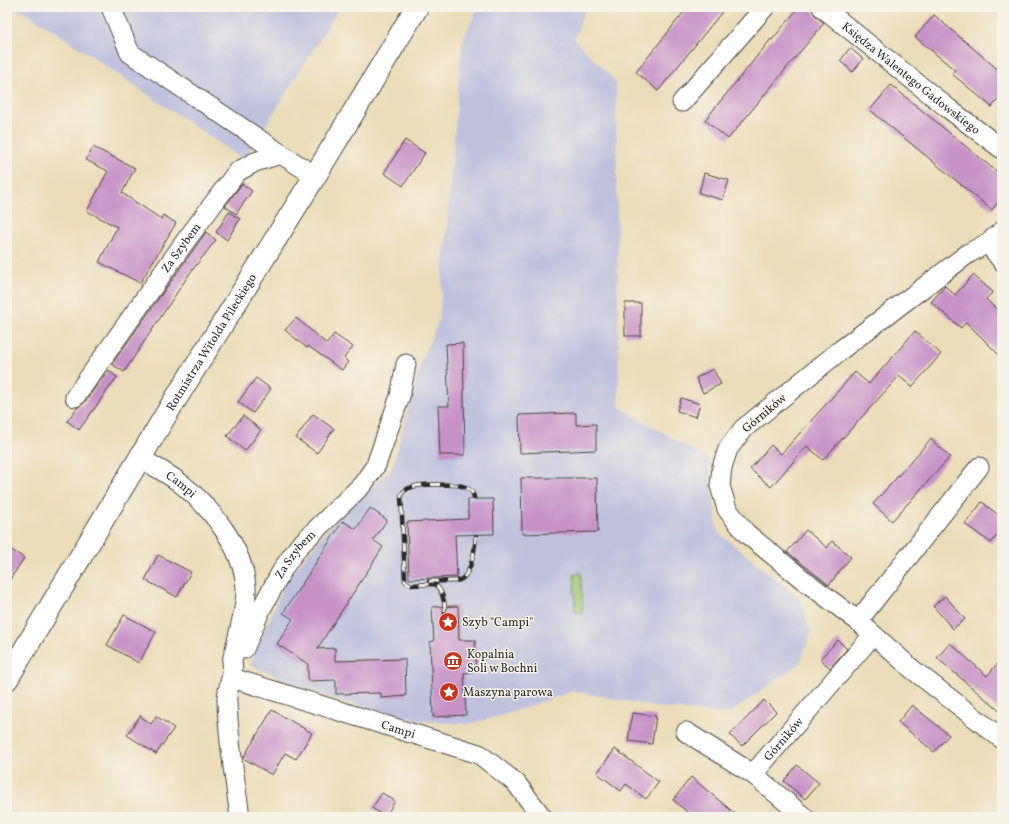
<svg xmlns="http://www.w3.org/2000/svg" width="1009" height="824" viewBox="0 0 1009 824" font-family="Vollkorn,serif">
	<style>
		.industrial { fill: #c0c2dd }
		.green { fill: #98c573; stroke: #62784f }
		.building { fill: #c793c7 }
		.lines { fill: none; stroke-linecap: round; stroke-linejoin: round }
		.street-casing { stroke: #484640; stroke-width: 21 }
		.secondary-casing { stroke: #484640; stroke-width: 24 }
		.street { stroke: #fff; stroke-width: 19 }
		.secondary { stroke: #fff; stroke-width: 22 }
		.rail-casing { stroke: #2b2b2b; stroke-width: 4.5 }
		.rail { stroke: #f7f3e8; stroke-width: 3; stroke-dasharray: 9; stroke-linecap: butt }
		.labels { text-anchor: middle; stroke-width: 3; stroke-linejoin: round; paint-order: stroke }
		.street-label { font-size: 12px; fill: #2b2b2b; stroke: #f7f3e8 }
		.poi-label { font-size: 12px; fill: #2b2b2b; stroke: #f7f3e8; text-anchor: start }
	</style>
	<rect width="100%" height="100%" fill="#f7f3e8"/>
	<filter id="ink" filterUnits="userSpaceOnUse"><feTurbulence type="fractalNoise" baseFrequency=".025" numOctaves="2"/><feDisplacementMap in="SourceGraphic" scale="8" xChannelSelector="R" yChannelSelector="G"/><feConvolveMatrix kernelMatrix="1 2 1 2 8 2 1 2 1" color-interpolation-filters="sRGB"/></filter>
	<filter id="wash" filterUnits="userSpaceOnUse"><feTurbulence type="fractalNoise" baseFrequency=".012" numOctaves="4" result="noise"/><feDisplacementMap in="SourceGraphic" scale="16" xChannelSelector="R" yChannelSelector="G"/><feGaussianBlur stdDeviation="0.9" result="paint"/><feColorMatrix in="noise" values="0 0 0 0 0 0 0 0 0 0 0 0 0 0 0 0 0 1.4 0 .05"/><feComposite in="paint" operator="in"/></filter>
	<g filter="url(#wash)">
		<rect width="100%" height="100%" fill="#ebddb9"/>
		<path class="industrial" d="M14,7H340L244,160L41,22Z
			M478,7H586L574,39L616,82L619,407L708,459L718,532L800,599L811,633L800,663L729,714L661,708L573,691L501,716L468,724L422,721L336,700L250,665L284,584L334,521L392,469L421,361L439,320L462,42Z"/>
		<path class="green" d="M581,573L583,612H575L574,574Z"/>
		<g id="blocks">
			<path class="building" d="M688,7H726L658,91L636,72Z
				M799,7H811L815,15L824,23L728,139L705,120L771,39L772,40Z
				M934,15L1002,73V95L992,107L952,74L955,70L915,37Z
				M850,48L863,59L853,72L840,61Z
				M891,85L1002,176V197L992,210L870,110Z
				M405,140L425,153L403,186L384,173Z
				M93,147L135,168L122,193L161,219L163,215L176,223L140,283L99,262L117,227L87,211L108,171L86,160Z
				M704,173L729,180L723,200L699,193Z
				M242,184L252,191L236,214L225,206Z
				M229,212L240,219L227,240L216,232Z
				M206,232L216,240L190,273L124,372L112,364Z
				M973,275L993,292L986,299L1002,315V358L966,322L961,328L931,302L945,286L955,295Z
				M625,303H641V336H625Z
				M296,318L327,344L334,334L353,347L344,358L348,362L342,370L308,346L307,348L285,330Z
				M915,331L941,354L912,387L899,376L823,460L807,446L771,487L750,469L771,445L781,454L855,372L869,384Z
				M463,343L465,455H440L438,406H449L446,344Z
				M713,369L721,384L703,393L696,378Z
				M108,370L117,377L79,430L67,421L77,408L84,403Z
				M256,378L271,389L253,413L238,402Z
				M681,398L700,404L696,417L677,411Z
				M576,413V425L596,424V450L520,453L519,415Z
				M313,414L334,429L317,453L296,438Z
				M243,416L261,430L245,451L227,436Z
				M931,439L950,457L892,521L873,504Z
				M521,478H597L598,532L522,534Z
				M468,499H493L494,534L455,535L457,577L409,579L407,522L468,519Z
				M982,502L1002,518V529L991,543L965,524Z
				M370,508L387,520L373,540L383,547L317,649L335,648V661L405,659L406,696L381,698V693L336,694V680L308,681V664L277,644L293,619L283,613L343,521L356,529Z
				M806,530L827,548L832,541L851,557L829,585L787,552Z
				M12,550L24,558L7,584V557Z
				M158,555L191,572L177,597L145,580Z
				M945,596L965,619L953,629L933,606Z
				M458,606L459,640H475L476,672L464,673L466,715L433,717L430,642L434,641L432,607Z
				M124,615L156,632L139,663L107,645Z
				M838,640L847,649L830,668L820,659Z
				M950,643L987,676L1002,658V713L937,658Z
				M764,700L776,712L742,746L730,735Z
				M912,705L949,735L934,752L898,722Z
				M272,710L312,733L296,759L285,753L272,775L243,758Z
				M632,713L656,716L652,744L628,741Z
				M140,716L151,724L156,716L174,728L156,754L127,735Z
				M615,749L659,782L646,799L626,784L621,791L597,773Z
				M797,765L819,783L805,799L784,781Z
				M691,777L739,817H693L673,800Z
				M382,793L395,801L385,817L372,808Z"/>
		</g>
	</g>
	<g filter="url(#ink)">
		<use href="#blocks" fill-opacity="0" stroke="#484640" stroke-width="1"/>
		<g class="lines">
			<g class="street-casing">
				<g id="street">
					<path d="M111,7L130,53L281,154"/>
					<path id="s1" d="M822,7L949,109L1002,149"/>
					<path d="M682,102L765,7"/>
					<path d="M1002,231L988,243L969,253L842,349L743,429L728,449L722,467L720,486L727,509L746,533L801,578L858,621L912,669L1002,739"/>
					<path d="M988,243L1002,261"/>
					<path id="s2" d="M75,397L184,243L237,172L255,162L281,154L315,176"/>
					<path id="s3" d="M140,458C155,467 171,475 184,486C213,510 243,548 246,587C247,608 236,642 232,662C235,676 226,688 227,701C228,740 235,779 240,817"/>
					<path d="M858,621L979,467"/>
					<path id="s4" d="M244,649L261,609L284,567L299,546L363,484L376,465L400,396L406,364"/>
					<path id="s5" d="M232,678L479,754L516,783L542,817"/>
					<path d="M686,732L753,774"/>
					<path id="s6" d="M804,817L753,774L873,635"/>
				</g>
			</g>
			<g class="secondary-casing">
				<g id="secondary">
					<path id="s7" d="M7,679L170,408L315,176L417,7"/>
				</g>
			</g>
			<use href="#street" class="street"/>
			<use href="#secondary" class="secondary"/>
			<g class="rail-casing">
				<path id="rail" d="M429,581C436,581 454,582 460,580C472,574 475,547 476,536
					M445,629C445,614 447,595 435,584L411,585L405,581L401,495C408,481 441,485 456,485C464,486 473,488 474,498"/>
			</g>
			<use href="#rail" class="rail"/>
		</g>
	</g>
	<defs>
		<g id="sight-disc" transform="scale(1)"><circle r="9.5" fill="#c8321e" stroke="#f7f3e8"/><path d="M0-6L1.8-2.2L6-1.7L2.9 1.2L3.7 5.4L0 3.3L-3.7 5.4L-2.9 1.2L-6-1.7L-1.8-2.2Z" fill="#fff"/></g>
		<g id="museum-disc" transform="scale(1)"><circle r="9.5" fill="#c8321e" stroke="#f7f3e8"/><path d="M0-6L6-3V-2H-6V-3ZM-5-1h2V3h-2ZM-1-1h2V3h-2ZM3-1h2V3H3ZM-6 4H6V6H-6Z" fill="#fff"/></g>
	</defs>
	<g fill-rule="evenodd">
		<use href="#sight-disc" x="448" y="622"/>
		<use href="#museum-disc" x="453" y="661"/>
		<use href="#sight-disc" x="449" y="692"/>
	</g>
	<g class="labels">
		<g class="street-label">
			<text dy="4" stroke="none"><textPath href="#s1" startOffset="114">Księdza Walentego Gadowskiego</textPath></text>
			<text dy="4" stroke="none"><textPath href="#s2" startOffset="183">Za Szybem</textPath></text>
			<text dy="4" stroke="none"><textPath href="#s7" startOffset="394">Rotmistrza Witolda Pileckiego</textPath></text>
			<text transform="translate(764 413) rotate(-40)" y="4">Górników</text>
			<text dy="4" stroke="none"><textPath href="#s3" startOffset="49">Campi</textPath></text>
			<text dy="4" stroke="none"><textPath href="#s4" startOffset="108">Za Szybem</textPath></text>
			<text dy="4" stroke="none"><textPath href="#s5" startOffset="174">Campi</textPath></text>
			<text dy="4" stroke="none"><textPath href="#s6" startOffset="113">Górników</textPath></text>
		</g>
		<g class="poi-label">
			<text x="462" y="626">Szyb "Campi"</text>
			<text x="467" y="658">Kopalnia<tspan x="467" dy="14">Soli w Bochni</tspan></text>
			<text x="463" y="696">Maszyna parowa</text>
		</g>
	</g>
	<rect width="1009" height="824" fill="none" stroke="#f7f3e8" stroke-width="24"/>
</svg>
